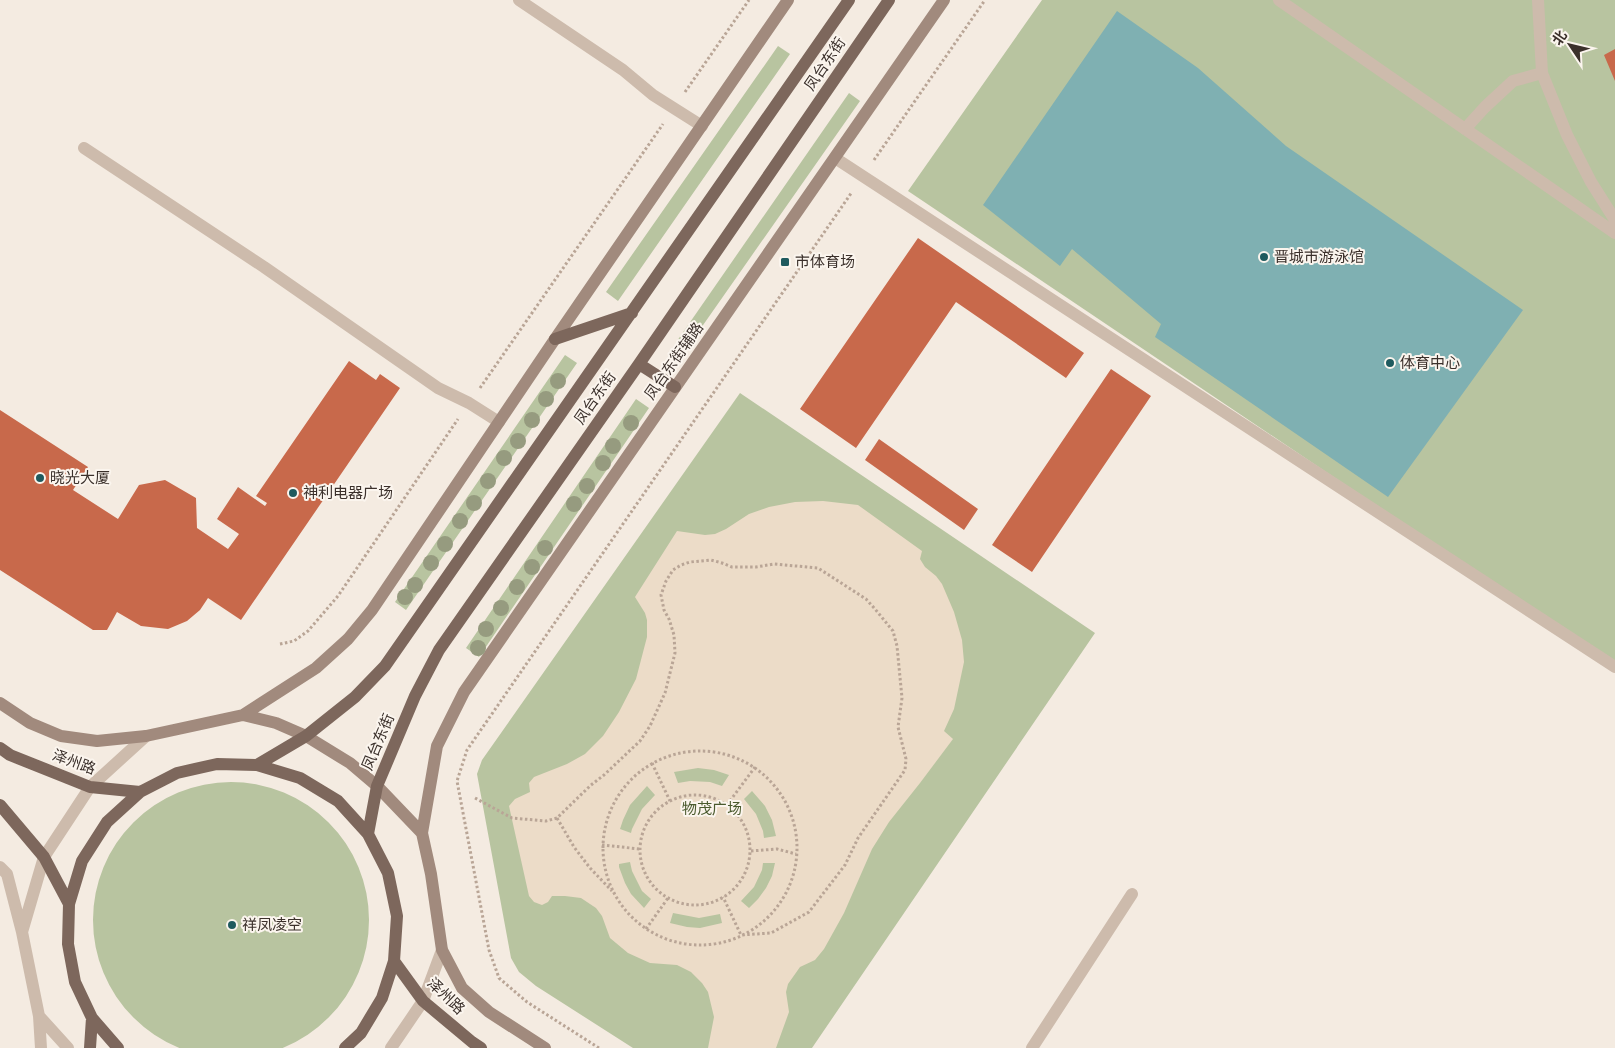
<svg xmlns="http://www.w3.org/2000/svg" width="1615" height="1048" viewBox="0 0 1615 1048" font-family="Inter,'Noto Sans SC',sans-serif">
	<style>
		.green { fill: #b8c4a0 }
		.plaza { fill: #ecdcc8; fill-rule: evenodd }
		.water { fill: #7fb0b2 }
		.building { fill: #c8694b }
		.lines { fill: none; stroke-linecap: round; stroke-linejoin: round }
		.path { stroke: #b9a596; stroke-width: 3; stroke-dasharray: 2.5 2.5; stroke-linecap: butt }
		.service { stroke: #cdbbac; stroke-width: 12 }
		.minor { stroke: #cdbbac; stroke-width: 12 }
		.secondary { stroke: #a18a7d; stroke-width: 12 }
		.primary { stroke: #7d675c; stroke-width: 12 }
		.tree { fill: #969b7f }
		.poi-dot { fill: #1f5a5e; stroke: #fbf5ee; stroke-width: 2 }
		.labels { text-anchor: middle; stroke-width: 4; stroke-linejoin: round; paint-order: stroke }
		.street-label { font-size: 15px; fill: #3b302b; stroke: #fbf5ee }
		.poi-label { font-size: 15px; fill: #3b302b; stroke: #fbf5ee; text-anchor: start }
		.park-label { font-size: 15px; fill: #4a5a2e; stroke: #fbf5ee }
	</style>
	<rect width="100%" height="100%" fill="#f4ebe1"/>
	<path class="green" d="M1042,0H1615V662L1326,472L908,191Z
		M778,46L790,54L618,301L606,292Z
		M849,93L860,101L687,348L677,341Z
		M565,355L577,363L406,610L395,602Z
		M740,393L1095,633L812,1048H633L536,986L519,972L511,958L477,774L482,760Z
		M636,399L649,408L479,657L466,648Z
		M93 920a138 138 0 1 1 276 0a138 138 0 1 1-276 0Z"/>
	<path class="plaza" d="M823,501L858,505L922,551L920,559L925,567L936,576L942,584L954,612L962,640L964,662L954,709L944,731L953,739L920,783L889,822L872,849L844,913L824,949L815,960L800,967L788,984L786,992L789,1012L776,1048H708L714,1017L708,992L702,983L691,972L677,965L650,963L628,953L610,938L602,916L596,908L581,898L565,896H552L548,902L542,905L534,902L529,896L509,806L515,799L530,792L529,783L534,777L567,764L585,754L603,736L619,712L636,679L647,637V620L645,613L635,597L677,531L705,535L715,534L726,529L749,514L769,507L795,502ZM698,768L714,770L729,775L722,786L710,782L690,781L678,783L674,772ZM647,786L655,795L642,809L632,829L631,833L620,829L623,820L630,805ZM752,791L765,806L772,820L776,836L764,838L763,831L756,814L744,799ZM630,862L632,871L642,891L651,899L644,908L631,894L625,883L619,867V864ZM763,863H775L772,876L766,888L758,899L749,908L741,901L754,887L762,870ZM673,913L699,918L720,914L722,923L700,928L687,927L670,923Z"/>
	<path class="water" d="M1117,11L1198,68L1286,146L1523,310L1388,497L1155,337L1161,324L1072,249L1060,266L983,205Z"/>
	<path class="building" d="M1615,49V81L1604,55Z
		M918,238L1084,353L1066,378L956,302L856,448L800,409Z
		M349,361L376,380L380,374L400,388L241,620L208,598L200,610L187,621L168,629L141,626L117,612L107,630H93L0,570V410L88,467L73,490L118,519L139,485L165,480L196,498L197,528L228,549L239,534L217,519L238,487L265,506L267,503L256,496Z
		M1111,369L1151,396L1032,572L992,545Z
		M879,439L978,509L964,530L865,460Z"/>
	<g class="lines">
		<path class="path" d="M685,92L749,0
			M874,160L985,0
			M480,388L663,124
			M280,644L294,641L308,631L338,596L458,419
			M603 848a97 97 0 1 1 194 0a97 97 0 1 1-194 0Z
			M652,763L670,801
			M640 850a55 55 0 1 1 110 0a55 55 0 1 1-110 0Z
			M475,798L512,818L546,821L557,818L591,785L604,775L640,741L650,726L665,693L675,653L674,635L669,619L664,610L661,595L666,581L673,570L681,565L690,562L711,560L722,563L732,567H756L774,564L818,568L866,599L875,609L893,631L897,646L902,698L898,727L906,759L905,770L858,838L845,865L809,912L771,933L741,935L723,897
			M727,805L755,767
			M557,818L574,847L590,868L612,891
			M602,845L640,849
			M751,851L777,849L796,854
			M646,929L668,898
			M599,1048L527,1002L499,978L489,950L457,781L467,750L852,192"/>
		<path class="service" d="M0,867L7,874L22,932L39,1016L41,1048
			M22,932L44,857L90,787L146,736
			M39,1016L68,1048
			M391,1048L423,1001L442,950
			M1032,1048L1132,894"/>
		<path class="minor" d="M519,0L623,70L653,95L702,126
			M1279,0L1615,233
			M1538,0L1542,73L1567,135L1591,182L1615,220
			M1465,129L1485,107L1513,81L1542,73
			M84,148L264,267L438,388L469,403L499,422
			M835,158L1615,667"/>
		<path class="secondary" d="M0,703L30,723L61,736L97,741L146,736L243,715L316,668L348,639L372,610L555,339L788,0
			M243,715L276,723L306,736L350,763L377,786L422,833
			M545,1048L489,1012L462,988L442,950L431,874L422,833L437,746L464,692L944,0"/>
		<path class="primary" d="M555,339L632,313
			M639,364L675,387
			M0,748L10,755L90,787L140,792
			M257,765L306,736L355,697L385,666L849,0
			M0,805L44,857L69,904
			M368,834L377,786L415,696L439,650L639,364L889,0
			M394,961L423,1001L472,1042L481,1048
			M90,1048L92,1018
			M118,1048L92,1018L75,982L68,944L69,904L82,861L107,822L140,792L177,773L217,764L257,765L300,778L338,801L368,834L388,873L397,916L394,961L382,998L361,1033L345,1048"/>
	</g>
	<g class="tree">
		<circle cx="558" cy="381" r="8"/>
		<circle cx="546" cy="399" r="8"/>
		<circle cx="532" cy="420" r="8"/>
		<circle cx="631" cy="423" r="8"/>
		<circle cx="518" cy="441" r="8"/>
		<circle cx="613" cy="446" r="8"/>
		<circle cx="504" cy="458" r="8"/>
		<circle cx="603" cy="463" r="8"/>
		<circle cx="488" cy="481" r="8"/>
		<circle cx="587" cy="486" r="8"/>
		<circle cx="474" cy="503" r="8"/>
		<circle cx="574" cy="504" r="8"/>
		<circle cx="460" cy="521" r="8"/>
		<circle cx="445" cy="544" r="8"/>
		<circle cx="545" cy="548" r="8"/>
		<circle cx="431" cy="563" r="8"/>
		<circle cx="532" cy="567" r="8"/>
		<circle cx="415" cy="585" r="8"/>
		<circle cx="517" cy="587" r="8"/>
		<circle cx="405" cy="597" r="8"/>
		<circle cx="501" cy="608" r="8"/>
		<circle cx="486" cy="629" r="8"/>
		<circle cx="478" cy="648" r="8"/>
	</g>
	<g class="poi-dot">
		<circle cx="1264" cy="257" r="5"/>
		<rect x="780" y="257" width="10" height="10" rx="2.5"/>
		<circle cx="1390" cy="363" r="5"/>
		<circle cx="40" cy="478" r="5"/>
		<circle cx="293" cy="493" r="5"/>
		<circle cx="232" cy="925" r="5"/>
	</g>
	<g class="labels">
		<g class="street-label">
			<text transform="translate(825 64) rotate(-56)" y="5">凤台东街</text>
			<text transform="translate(674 361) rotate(-55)" y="5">凤台东街辅路</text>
			<text transform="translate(595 398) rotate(-55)" y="5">凤台东街</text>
			<text transform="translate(378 742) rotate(-67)" y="5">凤台东街</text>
			<text transform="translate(74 762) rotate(20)" y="5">泽州路</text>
			<text transform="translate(446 996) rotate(44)" y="5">泽州路</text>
		</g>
		<g class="poi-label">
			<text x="1274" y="262">晋城市游泳馆</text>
			<text x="795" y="267">市体育场</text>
			<text x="1400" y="368">体育中心</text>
			<text x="50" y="483">晓光大厦</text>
			<text x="303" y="498">神利电器广场</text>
			<text x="242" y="930">祥凤凌空</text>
		</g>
		<g class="park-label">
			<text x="712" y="814">物茂广场</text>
		</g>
	</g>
	<g transform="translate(1570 45) rotate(305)" stroke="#fbf5ee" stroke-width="4" paint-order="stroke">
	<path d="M0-4L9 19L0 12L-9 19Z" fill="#3b302b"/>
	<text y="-8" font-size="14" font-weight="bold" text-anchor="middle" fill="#3b302b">北</text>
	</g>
</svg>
